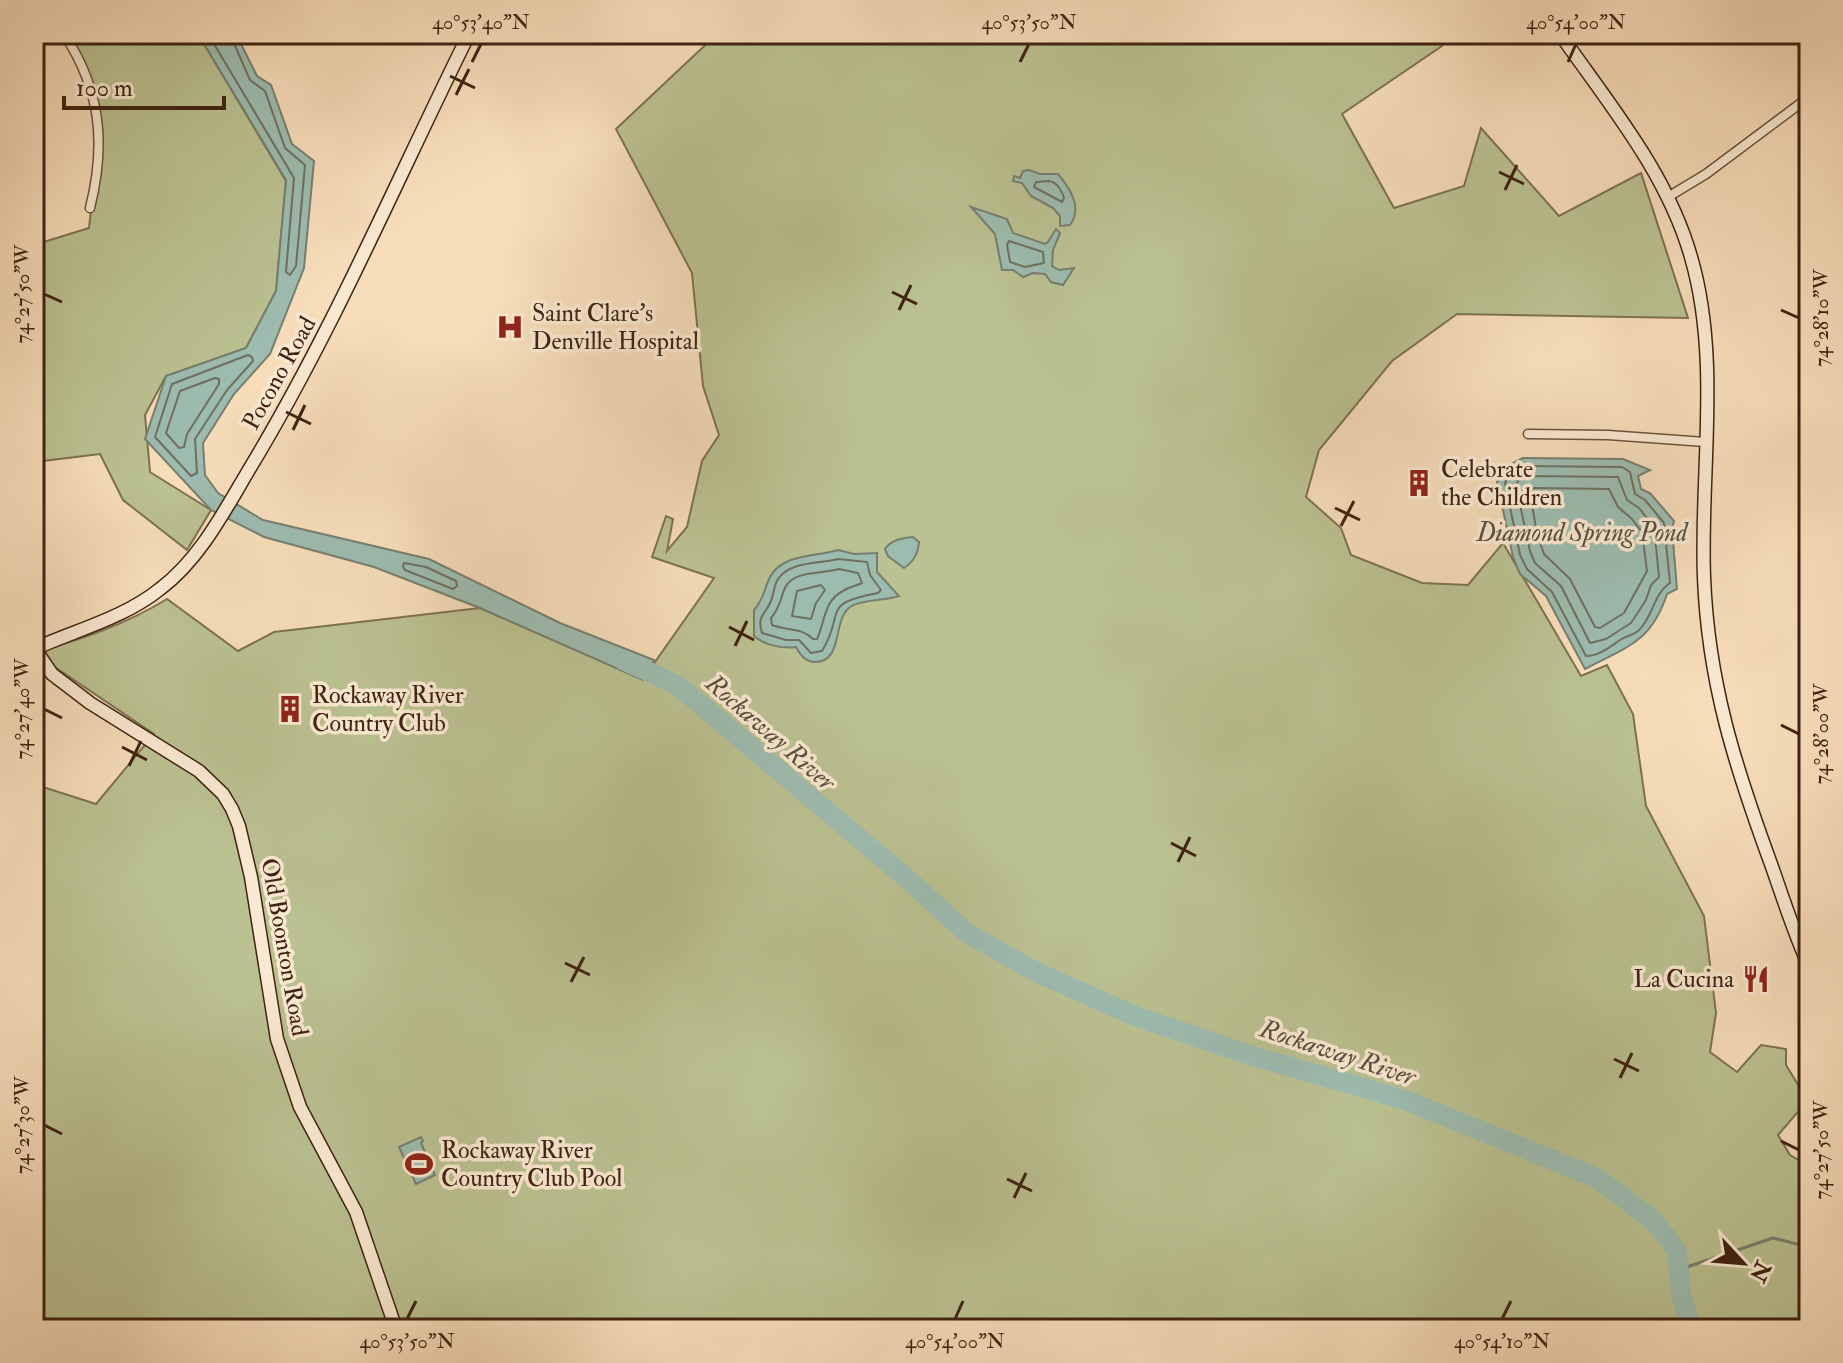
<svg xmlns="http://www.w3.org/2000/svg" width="1843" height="1363" viewBox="0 0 1843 1363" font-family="'IM FELL Double Pica',serif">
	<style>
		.green { fill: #bbc191; stroke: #7d7251; stroke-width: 2 }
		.water { fill: #9dbcb0; stroke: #777f70; stroke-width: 2 }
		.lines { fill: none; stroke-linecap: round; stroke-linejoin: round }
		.shore { stroke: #6e7060; stroke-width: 2 }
		.stream { stroke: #777f70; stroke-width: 3 }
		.river { stroke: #9dbcb0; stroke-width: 20 }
		.street-casing { stroke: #6d523b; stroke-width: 11 }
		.secondary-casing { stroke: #3f2311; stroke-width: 15 }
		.street { stroke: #fae9d2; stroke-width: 8 }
		.secondary { stroke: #fae9d2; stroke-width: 12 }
		.ticks { fill: none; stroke: #3f2311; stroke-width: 3 }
		.labels { text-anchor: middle; stroke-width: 7; stroke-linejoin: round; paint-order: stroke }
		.poi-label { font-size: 24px; fill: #3f2311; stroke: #fae9d2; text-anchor: start }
		.street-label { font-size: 24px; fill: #3f2311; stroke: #fae9d2 }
		.water-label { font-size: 26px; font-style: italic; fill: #5b5141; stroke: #fae9d2 }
		.neatline { fill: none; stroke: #3f2311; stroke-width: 3 }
		.ticks-label { font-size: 20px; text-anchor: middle; fill: #3f2311 }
	</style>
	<rect width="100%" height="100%" fill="#f7ddba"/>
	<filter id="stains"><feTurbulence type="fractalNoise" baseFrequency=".0025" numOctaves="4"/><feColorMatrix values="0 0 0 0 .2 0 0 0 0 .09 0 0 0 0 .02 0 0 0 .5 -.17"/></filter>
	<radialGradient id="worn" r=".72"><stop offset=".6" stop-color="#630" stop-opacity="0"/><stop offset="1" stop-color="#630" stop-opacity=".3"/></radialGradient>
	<path class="green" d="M89,34H198L286,181L276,291L246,348L166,376L145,415L150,472L211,510L187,550L123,500L100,454L34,462V245L89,228L100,128L70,44Z
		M717,34H1332L1340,42L1348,34H1444L1442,46L1342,114L1394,208L1464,186L1481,128L1559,216L1641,173L1688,318L1457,314L1392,361L1319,450L1306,497L1341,528L1351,555L1422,583L1468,585L1503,543L1581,676L1607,665L1633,714L1646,806L1704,916L1716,1013L1710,1052L1737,1072L1761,1045L1786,1049V1065L1800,1088L1809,1079V1099L1778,1135L1790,1155L1809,1166V1329H34V787L37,785L96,804L154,734L34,653C81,639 125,625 167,599L238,651L274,632L480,608L643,679L714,578L652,557L666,516L673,519L667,551L687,527L702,461L719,435L703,386L692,273L616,129Z"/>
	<path class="water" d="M198,34H236L257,76L271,85L292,144L314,161L304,268L270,354L234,394L203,443L205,475L218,493L263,520L429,559L560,623L654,660L643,680L480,608L374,567L264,537L211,510L145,439L166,376L246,348L276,291L286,180Z
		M1029,170L1040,174H1058C1070,188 1083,208 1070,225L1060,226V216L1053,208L1031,196L1022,183L1013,181L1014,176L1020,178L1023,171Z
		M971,207L1007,219L1013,233L1045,244L1048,242L1056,229L1060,233L1053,250L1052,266L1059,270L1074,268L1063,285L1051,282L1045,274L1033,273L1023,277L1013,270H1002L995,234Z
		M1523,458L1623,459L1650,470L1638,476L1641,489L1650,493L1674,521L1672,529L1677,589L1667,594C1651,643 1626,647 1585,669L1546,596L1520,574L1513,557L1497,482L1505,467Z
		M913,537L919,542C918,554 914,561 904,568L888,556L885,549C891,540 902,538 913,537Z
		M838,550L854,554L877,553V572L899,596C885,601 862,599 850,607C832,620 844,662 815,662C806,662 800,655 796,647C783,649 764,645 754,636V610C764,599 764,589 770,577C783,553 816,557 838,550Z
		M421,1137L423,1141L421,1143L435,1175L416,1184L399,1147Z"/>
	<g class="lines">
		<path class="shore" d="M208,34L294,178L286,272L290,275L296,266L305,165L285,148L265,91L250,80L230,34
			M1049,181C1057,182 1062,191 1064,198L1062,202L1034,187L1036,182Z
			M1009,241L1043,252L1044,263L1025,267L1010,262L1007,245Z
			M248,355L252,357L253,361L227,390L195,439L197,473L191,476L155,437L172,384Z
			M215,378L219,379V384L187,434L184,447L179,448L166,433L180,391Z
			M1525,466L1622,467L1630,472L1635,494L1645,500L1664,523L1670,583C1653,594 1653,618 1638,631C1633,635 1626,636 1620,640C1610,647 1599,656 1586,656L1552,592L1527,569L1520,555L1505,483L1511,473Z
			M1527,476L1618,477L1627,500L1639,508L1654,527L1659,577L1651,585L1646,600L1631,623L1606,639L1590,643L1561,586L1535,563L1530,551L1516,486L1518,481Z
			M1534,488L1609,489L1618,507L1631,518L1642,532L1647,571L1624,613L1600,628L1595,627L1570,579L1544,554L1537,534L1530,493Z
			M838,559L867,562L870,575L881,590L878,593C819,604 846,612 822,651L811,653L799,640H786L762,633C757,616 764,616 770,603C774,596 773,587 778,579C790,561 819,564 838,559Z
			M404,563L426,567L456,581L457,586L453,589L405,570L403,567Z
			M839,569L858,573L862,583C856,586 849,587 843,591C824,600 825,622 817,639H813C801,627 787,631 772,625L771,618C780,608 780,599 785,588C793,570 822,574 839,569Z
			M821,585L825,590L816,603L811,619L792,616L797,591Z"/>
		<path class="stream" d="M1681,1269L1773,1238L1809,1247"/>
		<path class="river" d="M623,660L677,685L903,875L967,933L1038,973L1135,1016L1253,1056L1405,1100L1597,1178L1654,1221L1677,1251L1681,1293L1691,1329"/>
		<g class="street-casing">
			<path id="street" d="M64,34C101,90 106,144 90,208
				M1668,197L1706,174L1809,97
				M1528,434L1608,435L1705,442"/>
		</g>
		<g class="secondary-casing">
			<path id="secondary" d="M1560,34C1609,104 1667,173 1691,257C1721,360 1700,472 1704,577C1708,682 1735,766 1771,864C1783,898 1794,933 1809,966
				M34,649C76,630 124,618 160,589C200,559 225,510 250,468C334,329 397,179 469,34
				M35,649L52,674L90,703L199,771L223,794L232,809L239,826L251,877L277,1039L300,1107L356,1212L396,1329"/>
		</g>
		<use href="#street" class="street"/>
		<use href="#secondary" class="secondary"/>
	</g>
	<path class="ticks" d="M472,62L481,44M1020,62L1029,44M1568,62L1576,44M450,76L475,88M456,95L469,69M1499,172L1524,184M1505,190L1517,165M892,292L917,304M44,294L62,302M899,310L911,285M1781,310L1799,318M286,412L311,424M293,430L305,405M1335,508L1360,520M1341,526L1354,501M729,627L754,640M735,646L747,621M44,709L62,718M1781,725L1799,734M122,747L147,760M129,766L141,741M1171,843L1196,856M1178,862L1190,837M565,963L590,975M571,982L584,957M1614,1059L1639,1071M1620,1078L1632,1053M44,1125L62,1134M1781,1141L1799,1150M1007,1179L1032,1191M1014,1198L1026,1173M407,1319L416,1301M955,1319L963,1301M1502,1319L1511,1301"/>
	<defs>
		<g id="hospital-bare" transform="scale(2.16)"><path d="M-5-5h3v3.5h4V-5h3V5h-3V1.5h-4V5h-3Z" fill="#8f2418" stroke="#fae9d2" stroke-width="2.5" paint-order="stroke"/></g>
		<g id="building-bare" transform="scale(2.16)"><path d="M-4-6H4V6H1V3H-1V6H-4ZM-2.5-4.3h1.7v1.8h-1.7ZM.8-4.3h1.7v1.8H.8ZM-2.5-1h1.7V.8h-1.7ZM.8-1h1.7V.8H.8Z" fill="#8f2418" stroke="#fae9d2" stroke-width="2.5" paint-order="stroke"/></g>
		<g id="restaurant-bare" transform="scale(2.16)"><path d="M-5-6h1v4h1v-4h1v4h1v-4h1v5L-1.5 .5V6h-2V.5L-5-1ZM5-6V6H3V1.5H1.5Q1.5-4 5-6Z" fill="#8f2418" stroke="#fae9d2" stroke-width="2.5" paint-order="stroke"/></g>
		<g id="stadium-bare" transform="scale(2.16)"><path d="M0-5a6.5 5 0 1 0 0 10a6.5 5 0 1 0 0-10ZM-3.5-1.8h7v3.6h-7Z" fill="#8f2418" stroke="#fae9d2" stroke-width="2.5" paint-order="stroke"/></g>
	</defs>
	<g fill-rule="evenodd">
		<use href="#hospital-bare" x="510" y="327"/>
		<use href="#building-bare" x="1419" y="483"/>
		<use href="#building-bare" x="290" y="709"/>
		<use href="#restaurant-bare" x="1756" y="979"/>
		<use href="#stadium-bare" x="419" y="1164"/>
	</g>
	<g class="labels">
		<g class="poi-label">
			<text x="532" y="321">Saint Clare's<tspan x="532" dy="28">Denville Hospital</tspan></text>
			<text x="1441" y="477">Celebrate<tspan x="1441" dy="28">the Children</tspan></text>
			<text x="312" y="703">Rockaway River<tspan x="312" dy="28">Country Club</tspan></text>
			<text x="1734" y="987" text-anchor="end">La Cucina</text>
			<text x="441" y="1158">Rockaway River<tspan x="441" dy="28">Country Club Pool</tspan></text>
		</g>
		<g class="street-label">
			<text transform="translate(279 373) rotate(-61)" y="8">Pocono Road</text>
			<text transform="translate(285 947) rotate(80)" y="8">Old Boonton Road</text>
		</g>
		<g class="water-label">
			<text x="1582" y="541">Diamond Spring Pond</text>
			<text transform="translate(771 732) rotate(41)" y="9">Rockaway River</text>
			<text transform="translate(1338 1052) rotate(18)" y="9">Rockaway River</text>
		</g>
	</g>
	<rect width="1843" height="1363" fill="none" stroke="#f7ddba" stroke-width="88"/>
	<g transform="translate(1743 1263) rotate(116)" stroke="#fae9d2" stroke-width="6" paint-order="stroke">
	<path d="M0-6L14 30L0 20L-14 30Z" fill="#3f2311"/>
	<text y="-12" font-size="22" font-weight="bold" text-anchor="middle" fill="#3f2311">N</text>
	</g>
	<path d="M64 96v12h160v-12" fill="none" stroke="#3f2311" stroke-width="4"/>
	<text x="76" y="96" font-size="24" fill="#3f2311" stroke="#fae9d2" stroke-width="6" paint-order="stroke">100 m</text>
	<rect x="44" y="44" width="1755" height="1275" class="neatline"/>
	<g class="ticks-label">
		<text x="481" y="29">40°53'40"N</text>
		<text x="1029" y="29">40°53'50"N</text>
		<text x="1576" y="29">40°54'00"N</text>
		<text transform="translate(22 294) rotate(-90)" y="7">74°27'50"W</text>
		<text transform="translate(1821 318) rotate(-90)" y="7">74°28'10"W</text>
		<text transform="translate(22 709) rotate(-90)" y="7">74°27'40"W</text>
		<text transform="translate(1821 734) rotate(-90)" y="7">74°28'00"W</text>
		<text transform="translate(22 1125) rotate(-90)" y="7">74°27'30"W</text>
		<text transform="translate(1821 1150) rotate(-90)" y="7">74°27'50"W</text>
		<text x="407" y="1348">40°53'50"N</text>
		<text x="955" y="1348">40°54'00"N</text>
		<text x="1502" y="1348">40°54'10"N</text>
	</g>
	<rect width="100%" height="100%" filter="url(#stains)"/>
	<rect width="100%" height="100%" fill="url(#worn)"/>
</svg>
